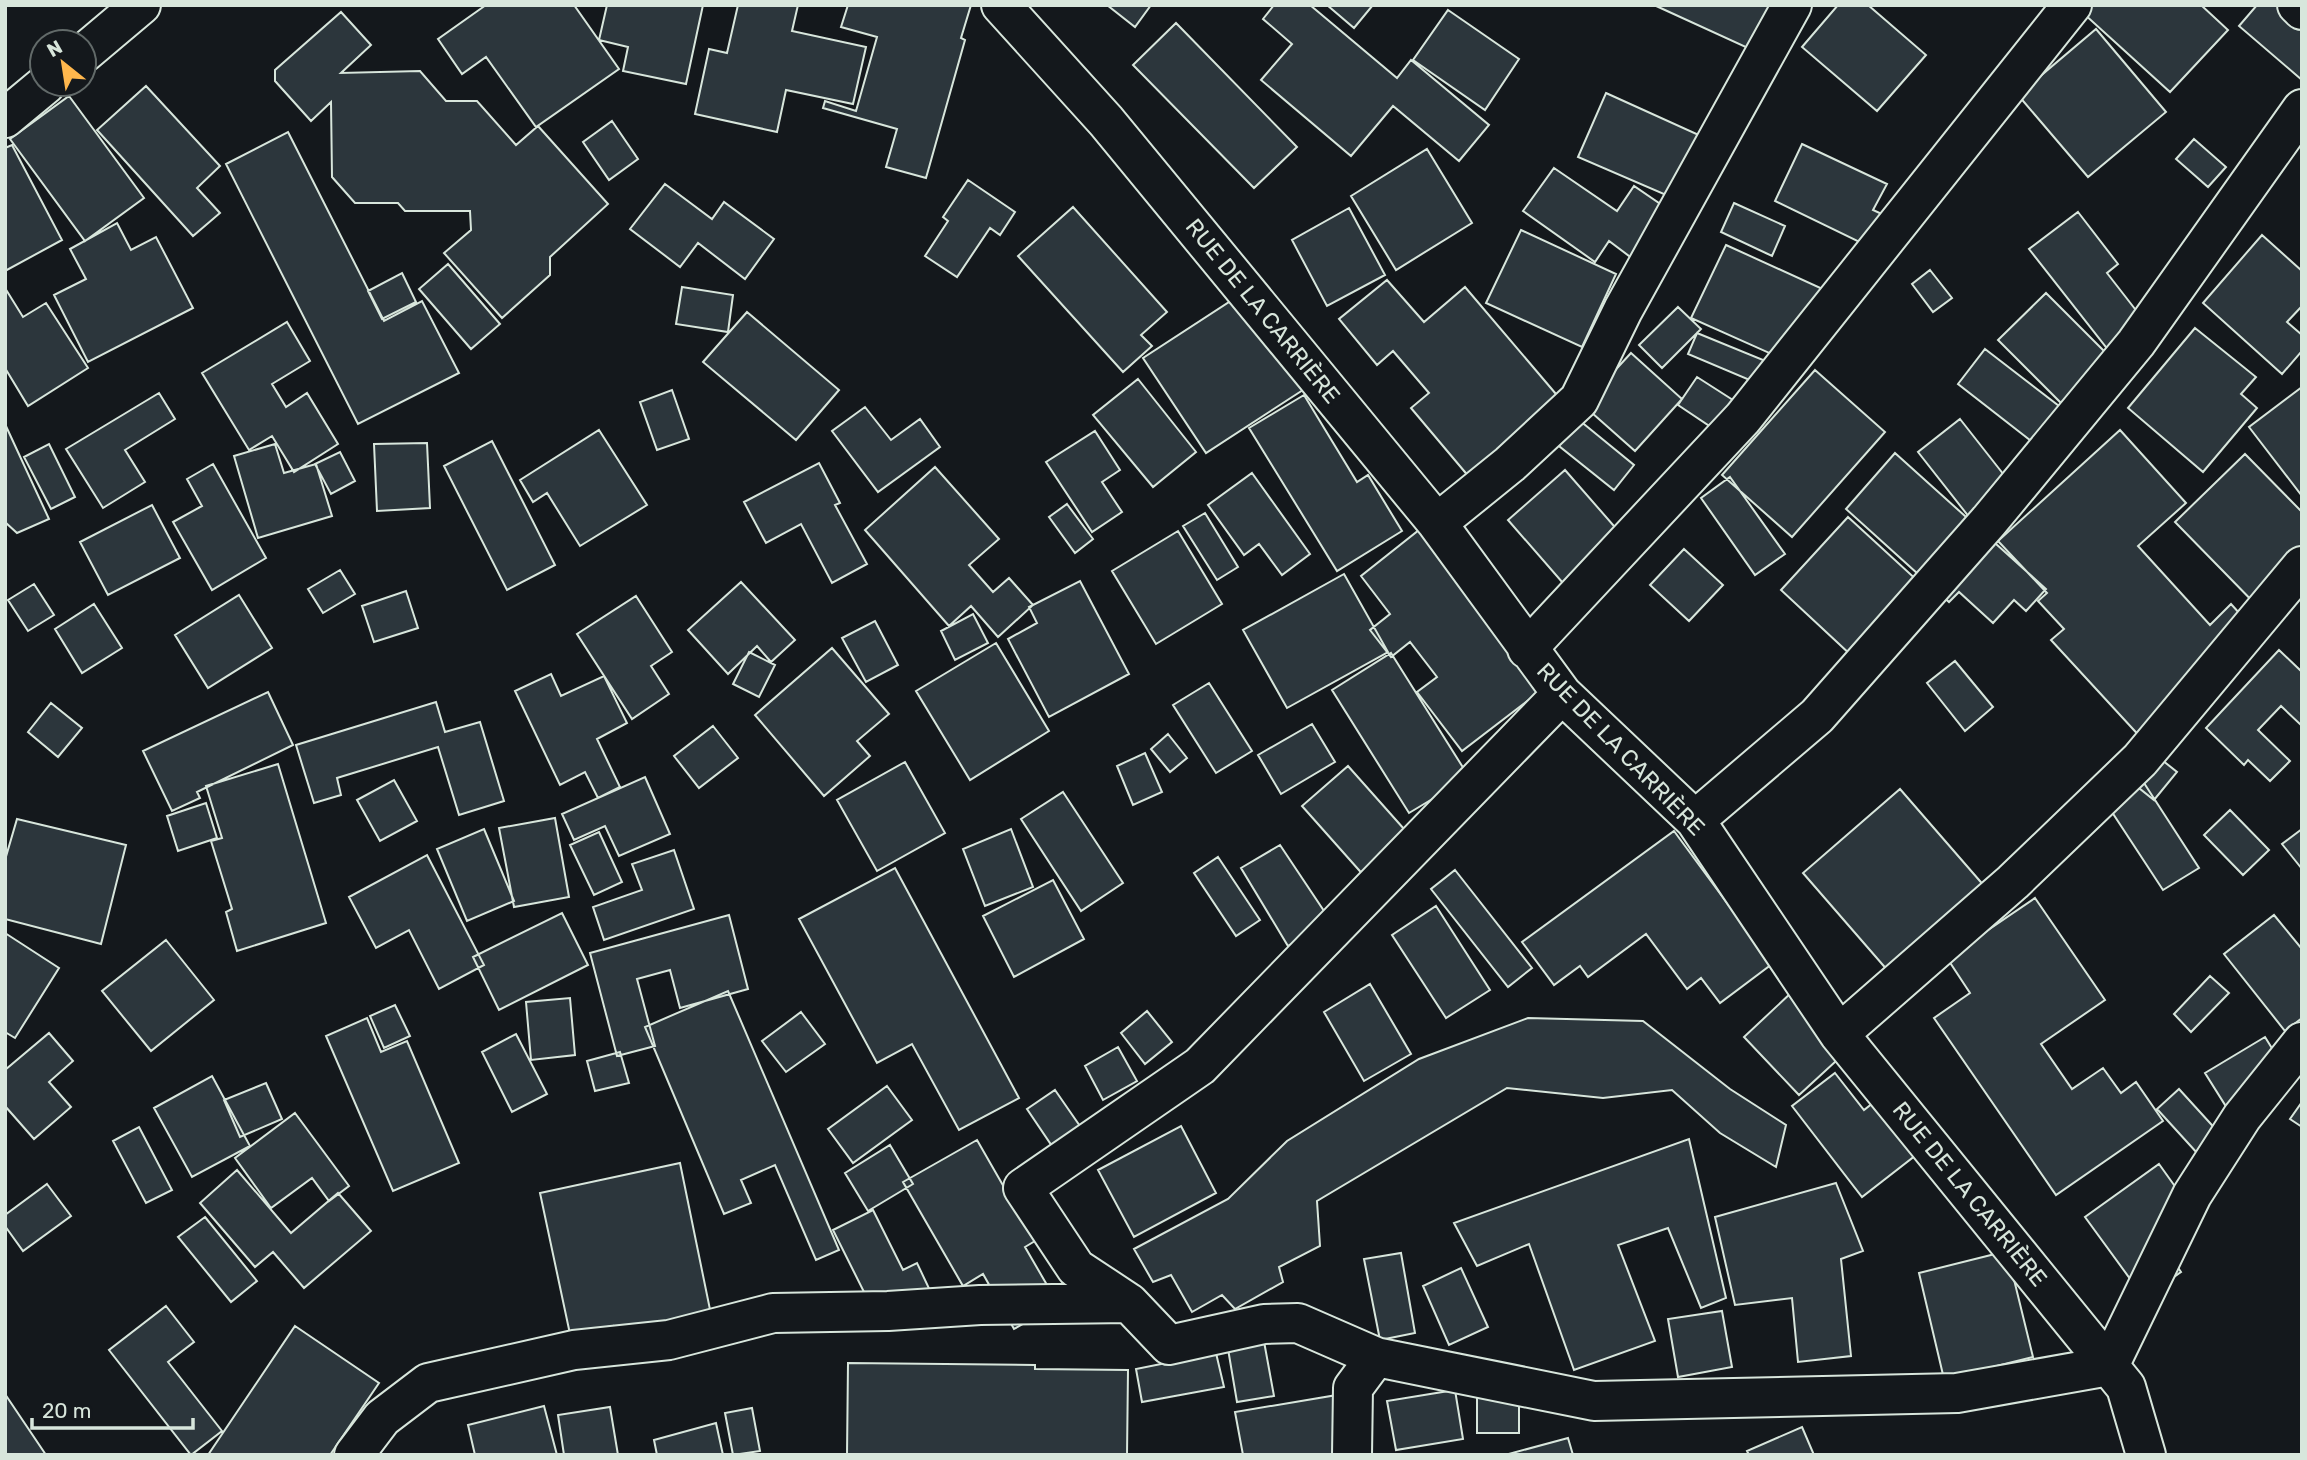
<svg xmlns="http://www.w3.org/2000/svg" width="2307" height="1460" viewBox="0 0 2307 1460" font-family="Rubik,sans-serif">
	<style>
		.building { fill: #2c363c; stroke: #d8e6dc; stroke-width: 2 }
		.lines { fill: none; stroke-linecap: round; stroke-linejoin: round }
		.street-casing { stroke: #d8e6dc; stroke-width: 42 }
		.street { stroke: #14181c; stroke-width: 38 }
		.labels { text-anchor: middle; stroke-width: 5; stroke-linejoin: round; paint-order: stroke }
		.street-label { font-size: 23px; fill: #d8e6dc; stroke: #14181c }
	</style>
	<rect width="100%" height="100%" fill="#14181c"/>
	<path class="building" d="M486,5H574L619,69L536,127L486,57L462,74L438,39Z
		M607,5H703L686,84L623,71L628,47L599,40Z
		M738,5H798L792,31L866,47L853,104L786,90L777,132L695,114L709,49L727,53Z
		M848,5H971L961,38L965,40L926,178L886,167L897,129L823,108L825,101L856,111L877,37L841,27Z
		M1107,5H1151L1135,27Z
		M1274,5H1310L1397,78L1411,60L1489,125L1459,161L1393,106L1351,156L1261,80L1292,44L1263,19Z
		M1327,5H1373L1354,28Z
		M1654,5H1770L1750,49Z
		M1838,5H1868L1926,55L1877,111L1802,47Z
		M2090,5H2201L2228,30L2170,92L2083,13Z
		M2257,5H2302V80L2239,26Z
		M1448,10L1519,59L1485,110L1413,60Z
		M341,12L371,45L341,73L420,71L446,101H477L516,145L538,126L608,204L550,257V275L502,318L444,253L471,230L470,211H405L398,203H355L332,177L331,102L311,121L275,81V70Z
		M1176,23L1297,147L1254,188L1133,65Z
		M2096,29L2166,112L2088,177L2018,95Z
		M146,86L220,166L197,188L220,213L193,236L97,130Z
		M1606,93L1701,136L1673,198L1578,157Z
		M69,96L144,198L85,241L10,139Z
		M612,121L638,159L609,180L583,142Z
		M288,132L384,321L422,301L459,373L358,424L226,164Z
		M2194,139L2226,167L2208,187L2176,159Z
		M1802,144L1887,184L1873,210L1895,220L1880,252L1775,201Z
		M12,145L62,240L5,271V148Z
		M1427,149L1472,223L1396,270L1351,196Z
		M1554,168L1617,211L1634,186L1672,212L1637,262L1609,241L1595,262L1523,211Z
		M968,180L1015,212L1000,235L990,228L957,277L925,256L948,221L943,217Z
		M665,184L712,219L724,202L774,239L745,279L698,243L680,267L630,229Z
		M1734,203L1785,226L1772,256L1721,232Z
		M1073,207L1167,312L1141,335L1152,346L1123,372L1018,256Z
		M1349,208L1385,275L1327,306L1292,240Z
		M2078,212L2118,264L2107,273L2149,327L2113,356L2029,249Z
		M117,223L131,250L156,237L193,308L88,362L54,295L86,279L70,249Z
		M1521,230L1616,274L1582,347L1486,303Z
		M2262,235L2302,271V306L2287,322L2302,335V351L2282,374L2203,303Z
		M1726,245L1827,291L1794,364L1691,318Z
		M448,264L500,324L471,349L419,289Z
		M1930,270L1952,298L1933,312L1912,284Z
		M402,273L416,302L382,319L368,291Z
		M1387,280L1424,322L1465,287L1567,407L1475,484L1411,408L1429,393L1393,351L1377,365L1339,319Z
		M682,287L733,295L728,332L676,324Z
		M5,288L23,317L46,303L88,368L28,406L5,368Z
		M1243,293L1306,388L1206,453L1143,358Z
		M2046,293L2121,368L2074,416L1998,340Z
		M1678,307L1701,329L1662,368L1639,345Z
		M747,312L839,390L796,440L703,362Z
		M287,322L310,361L272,384L286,407L307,393L338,444L294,472L272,436L249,450L202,373Z
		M2195,328L2256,377L2241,394L2257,408L2203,472L2128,408Z
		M1697,333L1768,362L1759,384L1688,354Z
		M1985,349L2085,426L2058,462L1958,384Z
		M1631,353L1682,399L1635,451L1583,405Z
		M1815,370L1885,432L1792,537L1722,475Z
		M1697,377L1736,402L1717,431L1678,405Z
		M1138,379L1196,452L1153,487L1093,415Z
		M2302,387V496L2249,427Z
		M672,390L689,439L657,450L640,402Z
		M159,393L175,419L125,450L145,482L103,508L66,449Z
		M1304,395L1357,482L1368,475L1402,531L1337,571L1249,428Z
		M865,407L891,440L920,419L940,447L878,492L832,431Z
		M1960,419L2026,503L1984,536L1918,452Z
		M1579,420L1634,465L1614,490L1559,446Z
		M5,424L49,519L17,533L5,522Z
		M599,430L647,505L580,546L547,493L533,502L520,480Z
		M2120,430L2186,503L2138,546L2210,625L2231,604L2260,636L2144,741L2051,640L2064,629L2038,601L2047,593L1998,541Z
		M1095,431L1120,470L1102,482L1122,512L1092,532L1046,462Z
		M492,441L555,565L507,590L444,466Z
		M427,443L430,508L377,511L374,444Z
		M49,444L75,497L51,509L24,457Z
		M275,444L284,473L316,464L332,516L258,538L234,456Z
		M340,452L355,481L331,494L315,464Z
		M1895,453L2046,589L2026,611L2014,600L1993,623L1959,592L1949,602L1846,509Z
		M2245,454L2302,512V583L2267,616L2175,522Z
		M819,463L840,503L835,505L867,564L832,583L801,524L766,543L744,502Z
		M213,464L266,558L212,590L173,522L202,506L187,479Z
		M935,467L999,539L969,565L993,592L1009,578L1033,605L998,637L971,606L949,626L865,530Z
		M1565,470L1634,549L1576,598L1508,520Z
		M1252,473L1310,554L1282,575L1259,544L1244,555L1208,505Z
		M1730,477L1785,554L1755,575L1701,498Z
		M1067,504L1093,539L1075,553L1049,517Z
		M152,505L180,558L108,595L80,542Z
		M1205,513L1238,567L1217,580L1183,526Z
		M1848,517L1920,583L1852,656L1781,590Z
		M1419,530L1543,689L1462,751L1417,692L1437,677L1410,642L1391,657L1370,630L1390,614L1361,576Z
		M1178,531L1222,604L1156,644L1112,571Z
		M1684,549L1723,585L1689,621L1650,585Z
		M340,570L355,594L323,613L308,589Z
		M1344,574L1388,652L1287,708L1243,630Z
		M1080,581L1129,674L1049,717L1008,639L1037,623L1029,607Z
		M741,582L795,640L771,662L757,646L728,674L688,630Z
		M34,584L54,615L28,631L8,600Z
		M406,591L418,628L374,642L362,606Z
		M239,595L272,648L208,688L175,635Z
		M636,596L672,652L651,666L669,694L632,719L577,634Z
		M94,604L122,648L82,673L55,629Z
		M973,614L988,643L955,660L941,631Z
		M875,621L898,665L866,682L842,638Z
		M996,643L1049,731L970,780L916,691Z
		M832,648L889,714L857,741L870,756L824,796L755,715Z
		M2279,650L2300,670L2302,668V726L2281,706L2258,730L2290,761L2270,781L2248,760L2244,765L2206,728Z
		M749,652L775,665L759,697L733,684Z
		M1391,653L1469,777L1409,813L1332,690Z
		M1955,661L1993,707L1965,731L1927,683Z
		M551,674L561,696L604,676L627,723L597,739L620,787L598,798L585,772L560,785L515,691Z
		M1209,683L1252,751L1216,773L1173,705Z
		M268,692L293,745L197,792L200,798L172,811L143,751Z
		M436,702L445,732L480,722L504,801L459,815L438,747L337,778L341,795L314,803L296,745Z
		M51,703L82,728L58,757L28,732Z
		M1312,724L1335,762L1281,794L1258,755Z
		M713,726L738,758L699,788L674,756Z
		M1168,734L1187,758L1170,772L1151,749Z
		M1145,753L1162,792L1133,805L1117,766Z
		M2157,756L2177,772L2154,800L2134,784Z
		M905,762L945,833L877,871L837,800Z
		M278,764L326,923L237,951L226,912L232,909L211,841L222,838L206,786Z
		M1348,766L1412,838L1366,878L1302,806Z
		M645,777L670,834L619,856L605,826L574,840L562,814Z
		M394,780L417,821L380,841L357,800Z
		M2144,783L2199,868L2163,890L2108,806Z
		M1900,789L1999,903L1902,987L1803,873Z
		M1063,792L1123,883L1081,911L1021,819Z
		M206,803L217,838L178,851L167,816Z
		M2230,810L2269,850L2243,875L2204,835Z
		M555,818L569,897L514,907L499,828Z
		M17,819L126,845L101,944L5,919V860Z
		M484,829L514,901L467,921L437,849Z
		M1011,829L1033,887L985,906L963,849Z
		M2302,829V869L2282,844Z
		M1674,831L1772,964L1720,1003L1701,978L1687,989L1646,934L1588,977L1580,966L1554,985L1522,942Z
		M599,832L622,882L594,895L570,845Z
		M1280,845L1330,920L1288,946L1241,868Z
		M674,850L694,909L604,940L593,907L642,890L632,864Z
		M427,855L484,965L439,989L409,930L376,948L349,897Z
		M1218,857L1260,920L1236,936L1194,873Z
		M895,868L1019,1098L959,1130L912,1044L877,1063L799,919Z
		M1455,870L1532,968L1508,987L1431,889Z
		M1053,880L1084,939L1014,977L983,916Z
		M2035,898L2105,1000L2041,1044L2072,1089L2103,1068L2121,1093L2136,1082L2163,1121L2056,1195L1934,1018L1970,993L1947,958Z
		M1436,906L1490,990L1446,1018L1392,935Z
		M562,913L588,965L499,1010L473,957Z
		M729,915L748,989L680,1008L670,970L637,979L655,1046L617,1056L590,953Z
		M2274,915L2302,949V1018L2285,1031L2224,954Z
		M5,933L59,968L15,1038L5,1032Z
		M166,940L214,1000L151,1051L102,991Z
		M2210,976L2229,993L2191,1032L2174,1014Z
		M1370,984L1411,1054L1364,1081L1324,1012Z
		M728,991L839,1250L816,1260L775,1165L741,1180L751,1203L724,1214L645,1027Z
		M1792,992L1848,1050L1799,1095L1744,1037Z
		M570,998L575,1055L531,1060L526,1002Z
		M395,1005L410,1036L384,1048L370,1016Z
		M1147,1011L1172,1042L1145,1064L1121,1033Z
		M801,1012L825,1044L786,1072L762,1041Z
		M367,1018L381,1052L407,1041L459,1163L393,1191L326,1036Z
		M1528,1018L1643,1021L1730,1089L1786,1125L1776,1167L1720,1133L1672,1090L1603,1098L1507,1088L1317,1201L1320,1246L1279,1267L1283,1282L1235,1309L1222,1295L1192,1312L1171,1275L1153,1282L1134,1249L1228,1199L1287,1141L1419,1059Z
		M49,1033L73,1061L49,1082L71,1107L34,1139L5,1106V1070Z
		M516,1034L547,1094L512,1112L482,1052Z
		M2265,1037L2286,1071L2227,1108L2205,1073Z
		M1118,1047L1137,1081L1103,1100L1085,1066Z
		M620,1052L629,1083L595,1091L587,1061Z
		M1835,1073L1864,1110L1883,1095L1925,1148L1862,1197L1792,1106Z
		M212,1076L250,1146L192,1177L154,1108Z
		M266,1083L282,1119L240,1137L224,1100Z
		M887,1086L912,1120L853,1163L828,1129Z
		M2179,1089L2220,1134L2198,1154L2157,1109Z
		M1055,1090L1082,1129L1054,1149L1027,1109Z
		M2302,1102V1127L2290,1119Z
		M295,1113L349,1186L329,1201L312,1178L271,1208L235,1158Z
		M1181,1126L1216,1193L1134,1237L1098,1170Z
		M139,1127L172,1190L146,1203L113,1141Z
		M1689,1139L1726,1298L1701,1308L1668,1228L1618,1245L1655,1341L1574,1370L1529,1244L1477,1266L1454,1223Z
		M977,1140L1035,1241L1025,1247L1058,1304L1014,1329L983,1274L963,1286L903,1182Z
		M890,1145L913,1184L868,1211L845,1173Z
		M680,1163L715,1334L620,1360L613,1326L570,1334L540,1193Z
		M2159,1164L2194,1213L2158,1239L2181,1272L2144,1298L2085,1217Z
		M237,1170L291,1233L338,1193L371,1231L304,1288L273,1252L255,1267L200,1203Z
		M1836,1183L1863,1251L1841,1259L1851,1356L1798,1362L1792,1298L1735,1305L1715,1217Z
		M47,1184L71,1216L23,1251L5,1226V1215Z
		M873,1210L903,1270L917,1263L934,1299L881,1326L833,1230Z
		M205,1217L257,1281L231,1302L178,1237Z
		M2007,1251L2033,1357L1944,1379L1919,1273Z
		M1401,1253L1415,1333L1380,1340L1364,1259Z
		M1461,1268L1488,1327L1449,1345L1423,1286Z
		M166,1306L194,1342L168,1362L222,1431L191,1455L109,1350Z
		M1722,1311L1732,1367L1678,1377L1668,1319Z
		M295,1326L379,1383L330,1455H208Z
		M1263,1336L1274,1396L1237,1402L1227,1343Z
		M1216,1353L1224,1387L1142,1402L1136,1369Z
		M848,1363L1035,1365V1369L1128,1370L1127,1455H847Z
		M1455,1390L1463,1439L1396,1450L1387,1401Z
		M5,1394L46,1455H5Z
		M1337,1395L1348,1455H1243L1235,1412Z
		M1477,1397H1519V1433H1477Z
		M544,1406L557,1455H475L468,1425Z
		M610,1407L618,1455H564L558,1415Z
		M752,1408L760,1451L733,1455L725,1413Z
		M716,1423L723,1455H657L654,1440Z
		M1802,1427L1814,1455H1749L1747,1451Z
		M1568,1438L1573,1455H1505Z"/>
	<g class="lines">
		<g class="street-casing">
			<path id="street" d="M1001,5L1106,121L1437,523L1562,694L1695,820L1839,1034L2126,1387L2146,1455
				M2297,5L2302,10
				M84,53L141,5
				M5,118L46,84
				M1437,523L1510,464L1579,400L1623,310L1792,5
				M1527,649L1743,418L2072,5
				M1562,694L1200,1066L1023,1188L1076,1268L1129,1303L1169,1345L1264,1324L1298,1323L1376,1357L1594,1401L1957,1393L2109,1366L2192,1195L2242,1117L2302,1042
				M1695,820L1817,716L1989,521L2136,343L2302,109
				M1839,1034L2013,882L2140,760L2302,566
				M354,1455L382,1418L428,1383L574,1350L669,1340L773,1313L888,1311L980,1305L1129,1303
				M1352,1455L1353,1388L1376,1357"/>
		</g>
		<use href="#street" class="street"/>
	</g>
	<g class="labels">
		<g class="street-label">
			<text transform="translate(1263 311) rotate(51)" y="8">RUE DE LA CARRIÈRE</text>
			<text transform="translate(1621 749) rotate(46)" y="8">RUE DE LA CARRIÈRE</text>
			<text transform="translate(1970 1194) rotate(51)" y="8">RUE DE LA CARRIÈRE</text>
		</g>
	</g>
	<rect width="2307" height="1460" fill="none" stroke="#d8e6dc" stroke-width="14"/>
	<g transform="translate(63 63) rotate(330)"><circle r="33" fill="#14181c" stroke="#626a69" stroke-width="2"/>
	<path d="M0-5L12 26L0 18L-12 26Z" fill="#ffb74d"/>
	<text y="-10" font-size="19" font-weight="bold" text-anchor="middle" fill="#d8e6dc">N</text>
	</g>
	<path d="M32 1418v10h161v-10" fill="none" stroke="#d8e6dc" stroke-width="3.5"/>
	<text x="42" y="1418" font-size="21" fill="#d8e6dc" stroke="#14181c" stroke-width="5" paint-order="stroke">20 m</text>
</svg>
